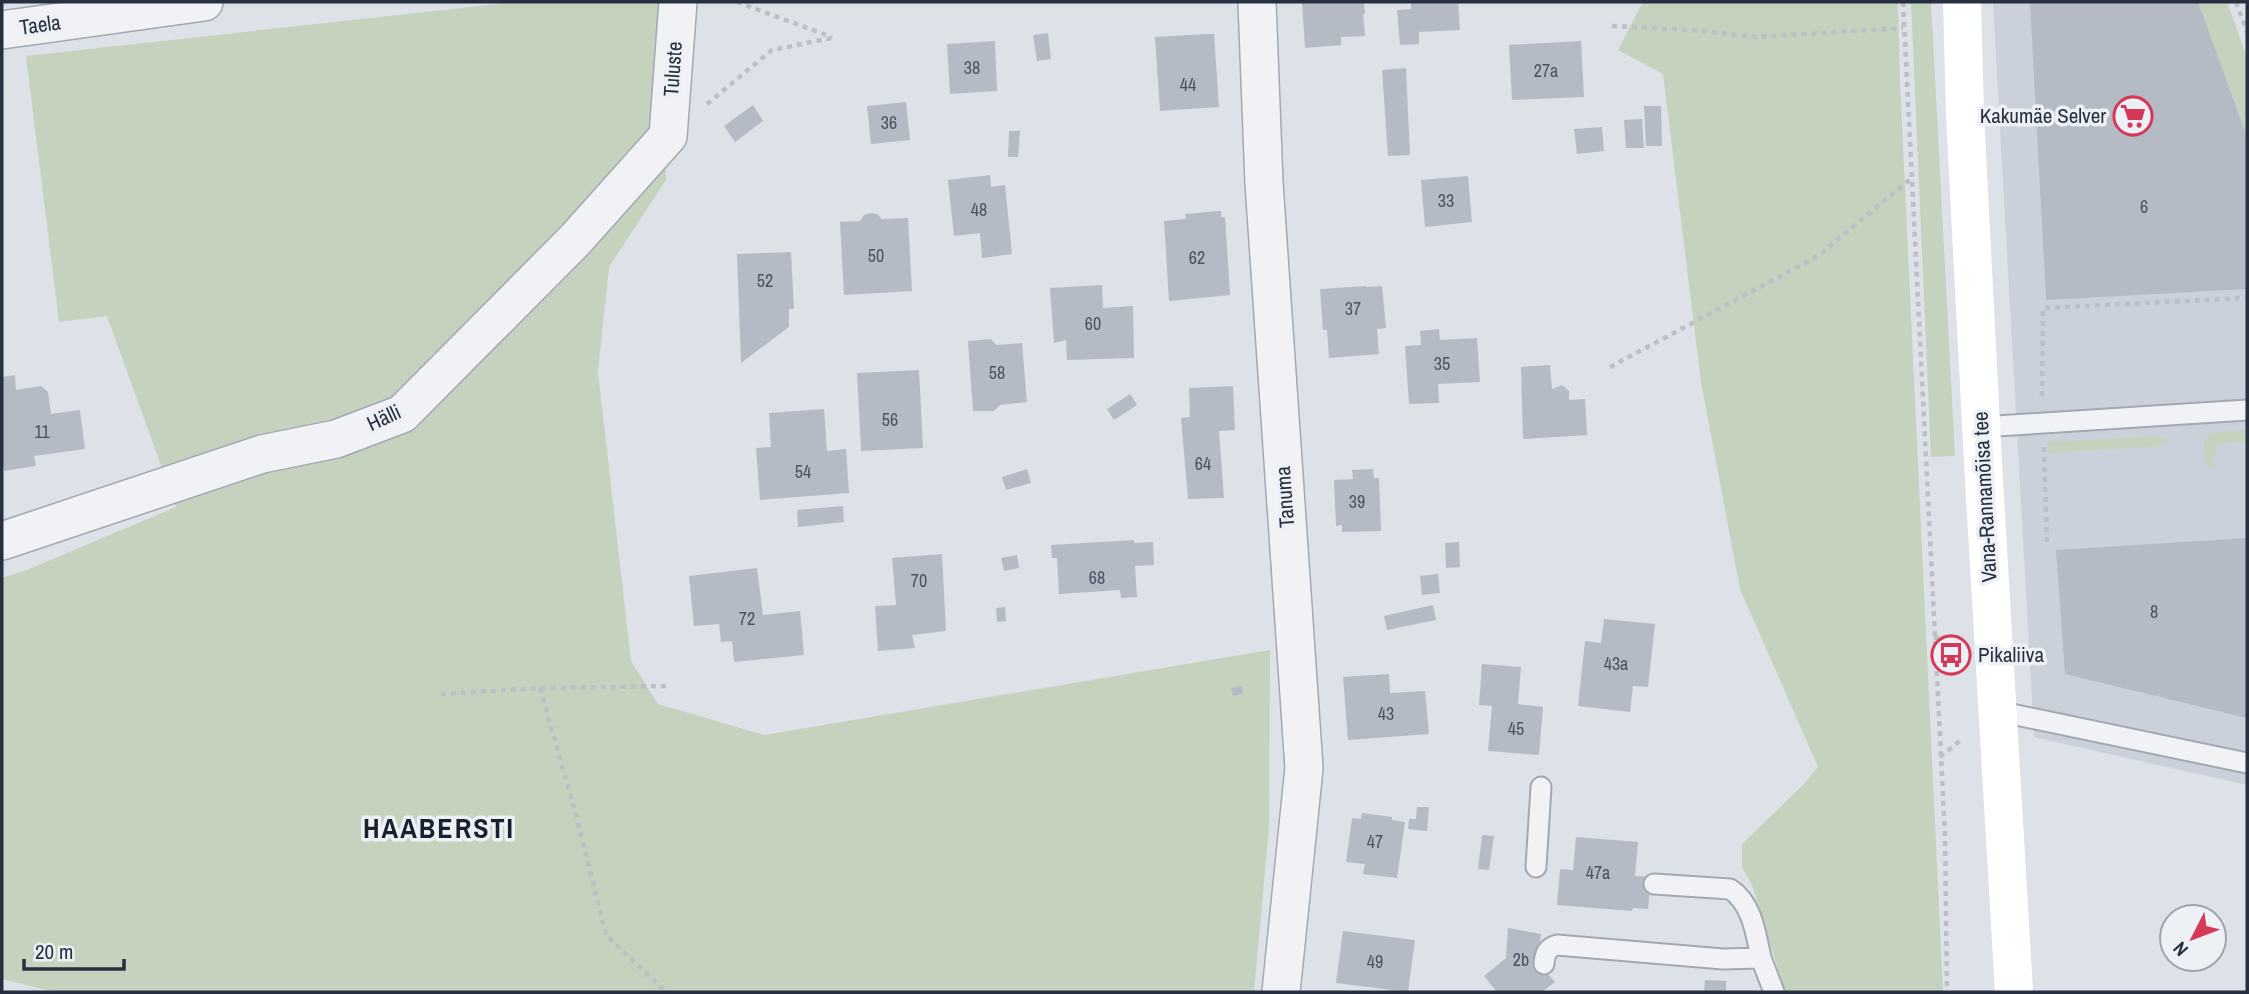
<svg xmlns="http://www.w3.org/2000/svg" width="2249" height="994" viewBox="0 0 2249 994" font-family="'Archivo Narrow',sans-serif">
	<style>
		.built { fill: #cbd1da }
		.green { fill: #c4d2be }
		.building { fill: #b4bbc5 }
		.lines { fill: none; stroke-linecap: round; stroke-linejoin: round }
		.lane-casing { stroke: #a2a9b2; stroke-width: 23 }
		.street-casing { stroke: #a2a9b2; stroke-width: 40 }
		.path { stroke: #bbc0c7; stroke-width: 4.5; stroke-dasharray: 5 5; stroke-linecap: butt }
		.lane { stroke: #f0f2f6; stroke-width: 19 }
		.street { stroke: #f0f2f6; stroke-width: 37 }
		.secondary { stroke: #fff; stroke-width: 38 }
		.labels { text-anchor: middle; stroke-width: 7; stroke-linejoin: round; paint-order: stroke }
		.number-label { font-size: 18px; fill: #4a5361 }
		.street-label { font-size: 21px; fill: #263040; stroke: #edf1f6 }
		.poi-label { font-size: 21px; fill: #263040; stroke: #edf1f6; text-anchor: end }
		.district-label { font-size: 28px; font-weight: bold; letter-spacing: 2px; fill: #182130; stroke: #edf1f6 }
	</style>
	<rect width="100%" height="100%" fill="#dde2e8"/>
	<path class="built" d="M1993,2H2227L2247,58V785L2034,737Z"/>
	<path class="green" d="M516,2H660L666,180L609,267L598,372L631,661L658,704L764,735L1270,650L1269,826L1254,992H55L2,979V578L27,570L176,507L107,316L59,322L26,56Z
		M1643,2H1898L1900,83L1943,992H1785L1752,885L1742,867V844L1805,783L1818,767L1740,589L1701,382L1663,74L1618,50Z
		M1911,2H1931L1955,456L1931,457Z
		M2198,2H2227L2247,58V137Z
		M2247,430V442L2217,444L2213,468H2209L2205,463L2204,441L2215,432Z
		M2157,436L2168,441L2160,446L2049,453L2047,442Z"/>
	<path class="building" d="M1302,2H1364L1365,14H1363L1365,36L1341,37V45L1305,48Z
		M1411,2H1458L1460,30L1419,32V44L1400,45L1397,10L1411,9Z
		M2030,2H2198L2247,137V289L2046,300Z
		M1048,33L1051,59L1037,61L1033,35Z
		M1207,34H1214L1219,107L1160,111L1155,37Z
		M995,41L997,91L950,94L947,44Z
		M1581,41L1584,97L1512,100L1509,45Z
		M1406,68L1410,155L1388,156L1382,70Z
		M906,102L910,140L871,144L867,106Z
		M753,105L763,121L735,142L724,126Z
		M1644,106H1661L1662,146H1646Z
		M1642,119L1644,148H1626L1624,120Z
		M1602,127L1604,151L1577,154L1574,129Z
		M1009,131H1020L1018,157H1008Z
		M990,175L991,187L1005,185L1012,254L982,258L980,233L954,236L948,180Z
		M1468,176L1472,222L1425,227L1421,180Z
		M1219,211H1221V217H1225L1230,295L1169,301L1164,221L1186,219L1185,214Z
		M871,213L877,214L882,219L908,218L912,291L844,295L840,222L860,221L864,215Z
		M791,252L794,309H789V327L741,363L737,254Z
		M1102,285L1103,308L1133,306L1134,358L1067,360L1066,340L1054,343L1050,288Z
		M1366,286V287L1382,286L1386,328L1377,329L1379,354L1329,358L1327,330H1323L1320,289Z
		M1439,329L1440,340L1477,338L1480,382L1438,384L1439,403L1409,404L1405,346L1421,345L1420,331Z
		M991,339L996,345L1022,343L1027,402L1000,405L994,411H973L968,341Z
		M1550,365L1552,389L1562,385L1569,391V400L1585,399L1587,435L1523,439L1521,367Z
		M919,370L923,448L861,451L857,373Z
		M15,375L16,390L41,386L48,392L51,414L80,410L85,449L34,456L36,466L4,471L2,457V377Z
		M1233,386L1235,430L1219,431L1224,498L1188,499L1181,418L1190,417L1189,388Z
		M1130,394L1137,405L1114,420L1107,409Z
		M824,409L827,451L846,449L849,493L760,500L756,448L771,447L769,413Z
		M1027,469L1031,483L1006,490L1002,477Z
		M1373,469L1374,478H1379L1381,531L1342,532V525L1336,526L1334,480L1353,479L1352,470Z
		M843,506L844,522L798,527L797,510Z
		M2247,538V718L2065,674L2056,550Z
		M1134,540V543L1153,542L1154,565L1135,566L1137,597L1121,598L1120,590L1059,594L1057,558H1052L1051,545Z
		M1459,542L1460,567L1446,568L1445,543Z
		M942,554L946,631L912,635L915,648L878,651L875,606L896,605L892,558Z
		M1017,555L1019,568L1004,571L1001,558Z
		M757,568L763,615L800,611L804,655L734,662L732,641L721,642L719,624L694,626L689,576Z
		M1438,574L1440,593L1422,595L1420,576Z
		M1433,605L1436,620L1387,630L1384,616Z
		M1005,607L1006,621L997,622L996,608Z
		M1604,619L1655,624L1648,687L1633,686L1630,712L1578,706L1585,641L1601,643Z
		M1482,664L1521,667L1518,704L1543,707L1539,755L1488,751L1492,706L1479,705Z
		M1389,674L1390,693L1425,691L1429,734L1348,740L1343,677Z
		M1242,686L1243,694L1233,696L1231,688Z
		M1417,807H1429L1427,831L1408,829L1409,819H1416Z
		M1362,813L1392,817V820L1405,822L1397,878L1363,874L1365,864L1346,862L1352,818L1361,819Z
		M1482,835L1494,836L1489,870L1478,869Z
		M1576,837L1638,842L1635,876L1651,877L1648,909L1633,908L1632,911L1557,905L1560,869L1573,870Z
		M1508,928L1541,934L1537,961L1555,982L1542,992H1497L1484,976L1506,958Z
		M1343,931L1415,940L1408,992L1336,983Z
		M1705,980L1726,981V992H1704Z"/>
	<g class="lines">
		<g class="lane-casing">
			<path id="lane" d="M1981,427L2247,410
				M1997,711L2247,763
				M1536,867L1541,787
				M1654,884L1730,889C1752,903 1756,934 1761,958
				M1544,964C1545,953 1547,948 1557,945L1723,959L1761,958L1774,992"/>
		</g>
		<g class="street-casing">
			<path id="street" d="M1257,2L1264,183L1304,768L1281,992
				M2,30L204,2
				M2,541L262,454L336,439L402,414L575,240L668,136L678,2"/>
		</g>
		<path class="path" d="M737,2L832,37
			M1903,2L1945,835L1947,992
			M2236,2L2247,32
			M1612,26L1691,30L1756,37L1903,28
			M707,104L772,50L832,38
			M1610,367L1818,256L1913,177
			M2042,396L2043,308L2247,298
			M2044,447L2047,545
			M1934,638H1958
			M540,688L575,811L606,935L666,992
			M441,694L540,688L669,686
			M1940,757L1962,739"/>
		<use href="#lane" class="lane"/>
		<use href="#street" class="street"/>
		<path class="secondary" d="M1962,2L1965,115L1983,463L2014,992"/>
	</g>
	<defs>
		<g id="supermarket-ring" transform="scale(2.0125)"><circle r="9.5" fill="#edf1f6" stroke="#d63958" stroke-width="1.5"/><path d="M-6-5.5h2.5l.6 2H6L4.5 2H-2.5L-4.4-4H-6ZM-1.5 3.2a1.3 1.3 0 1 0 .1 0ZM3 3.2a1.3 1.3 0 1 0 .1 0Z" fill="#d63958"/></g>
		<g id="bus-ring" transform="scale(2.0125)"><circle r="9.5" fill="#edf1f6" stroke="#d63958" stroke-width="1.5"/><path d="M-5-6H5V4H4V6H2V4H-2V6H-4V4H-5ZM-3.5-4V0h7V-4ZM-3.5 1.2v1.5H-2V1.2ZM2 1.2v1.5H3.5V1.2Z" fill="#d63958"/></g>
	</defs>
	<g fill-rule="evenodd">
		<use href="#supermarket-ring" x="2133" y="116"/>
		<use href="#bus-ring" x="1951" y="655"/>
	</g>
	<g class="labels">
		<g class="number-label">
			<text x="972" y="74">38</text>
			<text x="1546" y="77">27a</text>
			<text x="1188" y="91">44</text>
			<text x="889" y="129">36</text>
			<text x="1446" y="207">33</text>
			<text x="2144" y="213">6</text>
			<text x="979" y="216">48</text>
			<text x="876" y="262">50</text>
			<text x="1197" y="264">62</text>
			<text x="765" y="287">52</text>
			<text x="1353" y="315">37</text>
			<text x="1093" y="330">60</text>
			<text x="1442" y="370">35</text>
			<text x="997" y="379">58</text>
			<text x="890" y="426">56</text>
			<text x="42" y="438">11</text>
			<text x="1203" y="470">64</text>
			<text x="803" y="478">54</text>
			<text x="1357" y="508">39</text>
			<text x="1097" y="584">68</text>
			<text x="919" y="587">70</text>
			<text x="2154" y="618">8</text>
			<text x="747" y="625">72</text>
			<text x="1616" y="670">43a</text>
			<text x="1386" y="720">43</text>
			<text x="1516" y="735">45</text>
			<text x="1375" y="848">47</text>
			<text x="1598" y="879">47a</text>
			<text x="1521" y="966">2b</text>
			<text x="1375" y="968">49</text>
		</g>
		<g class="street-label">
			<text transform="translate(40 25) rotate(-8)" y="7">Taela</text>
			<text transform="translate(673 69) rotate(-86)" y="7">Tuluste</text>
			<text transform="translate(384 418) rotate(-25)" y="7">Hälli</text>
			<text transform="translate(1285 497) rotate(-94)" y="7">Tanuma</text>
			<text transform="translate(1985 497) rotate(-93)" y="7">Vana-Rannamõisa tee</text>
		</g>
		<g class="poi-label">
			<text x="2106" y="123">Kakumäe Selver</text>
			<text x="1978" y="662" text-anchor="start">Pikaliiva</text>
		</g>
		<g class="district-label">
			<text x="439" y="838">HAABERSTI</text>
		</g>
	</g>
	<rect width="2249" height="994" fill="none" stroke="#263040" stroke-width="7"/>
	<g transform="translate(2193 938) rotate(228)"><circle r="33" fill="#edf1f6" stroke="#9da4ad" stroke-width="2"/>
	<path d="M0-5L12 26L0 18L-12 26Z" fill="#d63958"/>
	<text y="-10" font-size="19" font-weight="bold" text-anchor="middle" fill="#263040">N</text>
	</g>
	<path d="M24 959v10h100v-10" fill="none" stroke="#263040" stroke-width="3.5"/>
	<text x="35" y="959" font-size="21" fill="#263040" stroke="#edf1f6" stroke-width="5" paint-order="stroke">20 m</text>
</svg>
